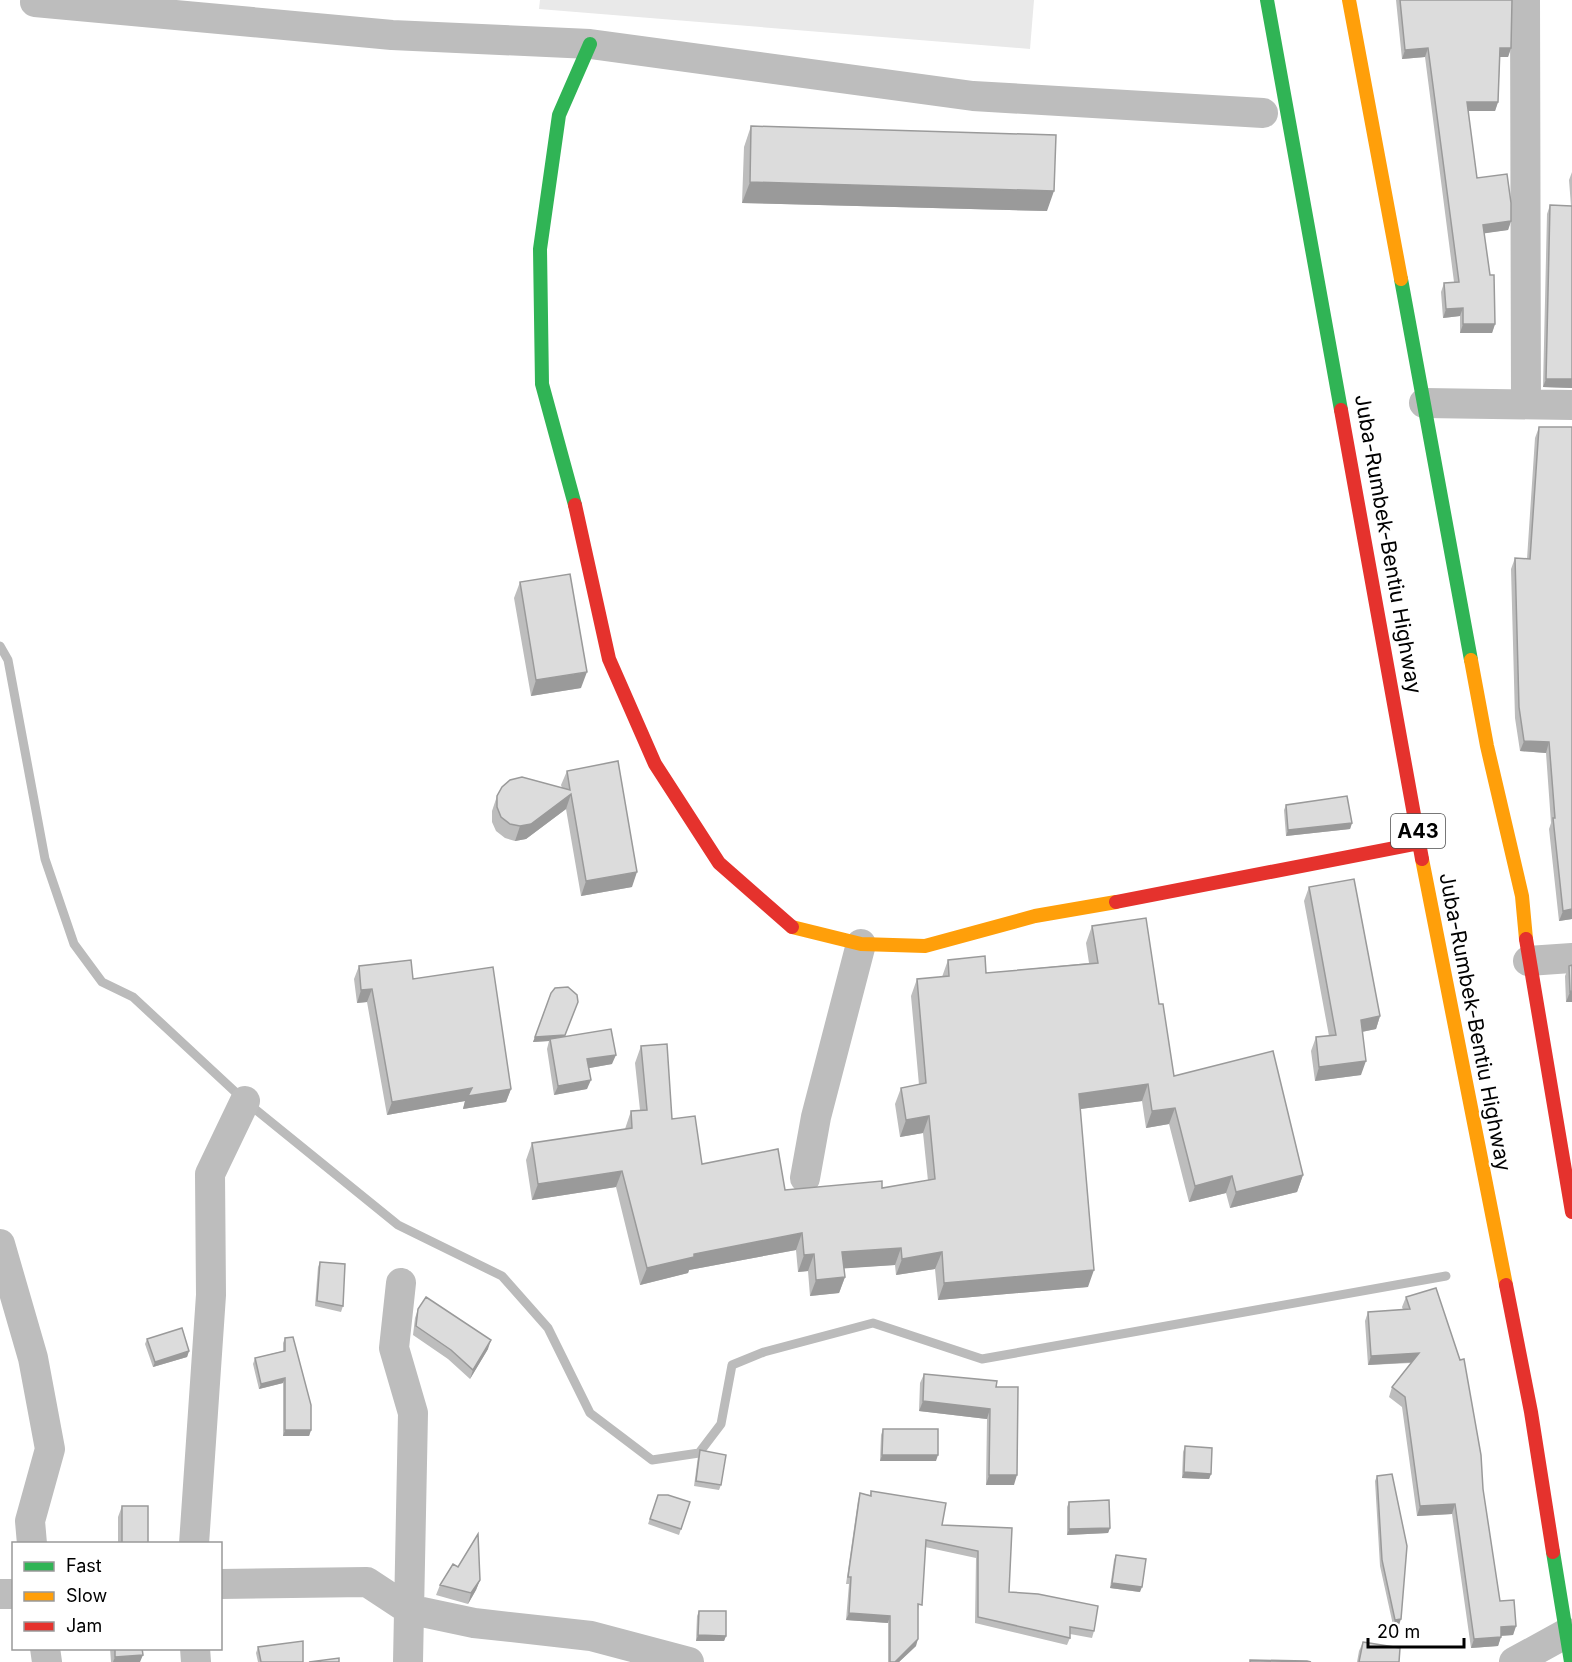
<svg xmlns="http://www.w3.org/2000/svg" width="1572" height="1662" viewBox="0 0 1572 1662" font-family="Inter,sans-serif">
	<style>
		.pitch { fill: #e9e9e9 }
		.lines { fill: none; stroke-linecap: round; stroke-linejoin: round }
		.stream { stroke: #bbb; stroke-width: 9 }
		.street { stroke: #bdbdbd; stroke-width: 30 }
		.fast { stroke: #30b455; stroke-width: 14 }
		.slow { stroke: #ff9f0a; stroke-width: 14 }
		.jam { stroke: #e5322d; stroke-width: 14 }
		.wall { fill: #bdbdbd }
		.shaded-wall { fill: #9a9a9a }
		.building { fill: #dcdcdc; stroke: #9a9a9a; stroke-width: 1.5 }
		.labels { text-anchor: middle; stroke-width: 4.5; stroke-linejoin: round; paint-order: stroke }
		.shield { fill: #fff; stroke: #4c4c4c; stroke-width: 1.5 }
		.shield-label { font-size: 20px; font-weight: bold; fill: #000 }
		.street-label { font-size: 21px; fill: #000; stroke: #fff }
	</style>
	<rect width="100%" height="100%" fill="#fff"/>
	<path class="pitch" d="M540,0H1034L1030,49L539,9Z"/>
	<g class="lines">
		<path class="stream" d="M0,646L8,660L45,859L74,944L102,982L133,997L245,1101L398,1225L502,1276L548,1328L590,1413L652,1460L699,1453L721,1424L732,1365L764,1352L873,1323L982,1359L1446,1276"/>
		<path class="street" d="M1525,0L1526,403
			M35,2L392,35L590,44L973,96L1263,113
			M1424,403L1572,405
			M1528,961L1572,958
			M805,1178L816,1117L861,944
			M0,1244L33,1358L50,1449L30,1521L32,1544
			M401,1283L394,1348L413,1413L408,1662
			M194,1544L211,1295L210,1174L245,1101
			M220,1584L367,1582L408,1609L474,1623L591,1636L689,1662
			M0,1594H14
			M45,1648L47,1662
			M195,1648L196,1662
			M1514,1662L1567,1633"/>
		<path class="fast" d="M1267,0L1341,410
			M1401,279L1471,660
			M575,505L542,384L540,249L559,115L590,44
			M1553,1552L1571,1662"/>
		<path class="slow" d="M1349,0L1401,279
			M1471,660L1487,746L1522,896L1526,939
			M1422,859L1506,1285
			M792,927L861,944L925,946L1035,916L1116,902"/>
		<path class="jam" d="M1341,410L1422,859
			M575,505L609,659L655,764L719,863L792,927
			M1116,902L1420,843
			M1526,939L1572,1212
			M1506,1285L1531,1412L1553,1552"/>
	</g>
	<path class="wall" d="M1396,0H1512L1511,48L1508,57H1500L1498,102L1495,111H1468L1477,178L1511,221L1508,230L1484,233L1495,324L1492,333H1460V316L1443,318L1441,292L1444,283L1454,282L1425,57L1402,59Z
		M751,126L1047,211L742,203L744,147Z
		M1572,172V388L1543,387L1547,214L1550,205L1571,206L1569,180Z
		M1539,427H1572V919L1559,921L1549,829L1551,823L1546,753L1520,751L1515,718L1511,569L1515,558L1527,559L1535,438Z
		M520,582L581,688L531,696L514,598Z
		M567,771L632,887L581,896L566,809L526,839L515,841L505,838L496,831L492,822V811L497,796L562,788L561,785Z
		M1286,805L1352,823L1350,829L1286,836L1284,810Z
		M1309,887L1380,1016L1376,1029L1362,1032L1361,1075L1315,1081L1311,1051L1316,1037L1329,1036L1304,901Z
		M1092,926L1159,1004L1174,1076L1303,1175L1297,1192L1230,1208L1226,1193L1189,1202L1169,1124L1146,1128L1142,1101L1080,1109L1088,1287L938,1300L935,1269L896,1275L895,1265L844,1268L845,1277L839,1293L810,1296L808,1271L798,1272L796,1250L689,1270L688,1273L640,1285L616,1187L532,1200L526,1160L532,1143L625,1129L631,1111L640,1110L635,1063L641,1046L672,1119L702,1164L785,1190L882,1188L928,1181L923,1133L900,1137L895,1104L901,1088L919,1085L911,996L917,979L942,977L948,960L986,973L1089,963L1086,943Z
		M1572,965V1002H1566L1565,976L1569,966Z
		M359,966L413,979L511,1089L506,1102L463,1109L465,1101L387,1115L367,1002L357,1003L354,979Z
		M551,993L565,1037L612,1064L589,1068L587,1089L554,1095L547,1049L549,1041L533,1042Z
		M320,1262L343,1306L341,1312L315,1306L318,1267Z
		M1406,1297L1483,1489L1500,1601L1516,1626L1513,1635L1501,1636L1498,1646L1471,1648L1452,1514L1417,1516L1402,1407L1389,1397L1392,1387L1411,1363L1368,1365L1365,1321L1368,1312L1403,1310L1402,1307Z
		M418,1309L488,1349L470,1379L448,1359L413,1335L415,1318Z
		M285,1338L311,1430L309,1436H283V1383L259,1389L253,1364L255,1358L283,1351V1343Z
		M147,1339L189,1351L187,1357L153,1367L145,1344Z
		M924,1374L996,1387L1014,1485H986L987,1419L919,1411L920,1383Z
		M883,1429L936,1461H880L881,1435Z
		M1185,1446L1211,1474L1209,1479L1182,1478L1183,1452Z
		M700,1450L721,1485L719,1490L694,1486L698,1456Z
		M1377,1476L1399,1625H1393L1380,1566L1375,1481Z
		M871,1491L942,1525L1012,1528L1009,1592L1094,1631L1092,1638L1070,1634V1638L1067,1645L975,1623L976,1558L925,1547L918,1611L916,1646L899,1662H888V1623L846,1620L849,1584H846L858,1500L860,1493L870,1495Z
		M658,1495L690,1502L679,1535L648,1524Z
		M1069,1502L1110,1528L1108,1533L1067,1535V1507Z
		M122,1506L148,1544H118V1517Z
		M1116,1555L1140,1592L1110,1588L1114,1560Z
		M480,1580L476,1590L468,1604L436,1595L440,1585Z
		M699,1611L726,1636L724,1641H696L697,1616Z
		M1363,1642L1399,1662H1357L1359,1651Z
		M258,1647L303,1662H258L256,1653Z
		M110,1648H142L140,1662H111Z"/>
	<path class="shaded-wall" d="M1428,48L1425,57L1402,59L1405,50Z
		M1500,48H1511L1508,57H1497Z
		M1467,102H1498L1495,111H1464Z
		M750,182L1054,191L1047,211L742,203Z
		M1511,221L1508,230L1480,234L1483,225Z
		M1463,308L1460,316L1443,318L1446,309Z
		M1463,324H1495L1492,333H1460Z
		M1546,379H1572V388L1543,387Z
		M587,672L581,688L531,696L536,680Z
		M1524,741L1549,742L1546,753L1520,751Z
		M571,794L566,809L526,839L515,841L520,826Z
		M1352,823L1350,829L1286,836L1288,830Z
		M637,872L632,887L581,896L586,881Z
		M1572,909V919L1559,921L1563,911Z
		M372,989L367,1002L357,1003L361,990Z
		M1572,991V1002H1566L1570,992Z
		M1380,1016L1376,1029L1356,1033L1361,1020Z
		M565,1035L563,1041L550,1039L549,1041L533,1042L535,1037Z
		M616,1055L612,1064L584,1069L587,1059Z
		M1366,1061L1361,1075L1315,1081L1319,1067Z
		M591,1080L587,1089L554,1095L558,1086Z
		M1148,1084L1142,1101L1073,1110L1079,1094Z
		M472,1088L511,1089L506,1102L463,1109L465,1101L387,1115L392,1102Z
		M1175,1108L1169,1124L1146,1128L1152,1111Z
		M929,1116L923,1133L900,1137L906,1120Z
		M622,1171L616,1187L532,1200L538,1184Z
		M1303,1175L1297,1192L1230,1208L1236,1192Z
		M1232,1176L1226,1193L1189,1202L1195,1186Z
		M802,1233L796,1250L689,1270L688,1273L640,1285L647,1268L694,1254Z
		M901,1248L895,1265L836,1269L842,1252Z
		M942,1252L935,1269L896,1275L902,1259Z
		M814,1254L808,1271L798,1272L804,1255Z
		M1094,1270L1088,1287L938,1300L944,1283Z
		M845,1277L839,1293L810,1296L816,1280Z
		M491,1340L488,1349L470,1379L473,1370Z
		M189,1351L187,1357L153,1367L155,1362Z
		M1419,1353L1416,1362L1368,1365L1371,1356Z
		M285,1378L283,1383L259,1389L261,1384Z
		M923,1401L990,1409L987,1419L919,1411Z
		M285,1430H311L309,1436H283Z
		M882,1455H938L936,1461H880Z
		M1184,1472L1211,1474L1209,1479L1182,1478Z
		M989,1475H1017L1014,1485H986Z
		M1455,1504L1452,1514L1417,1516L1420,1506Z
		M1110,1528L1108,1533L1067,1535L1069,1529Z
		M480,1580L476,1590L468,1604L471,1593Z
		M1112,1583L1142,1587L1140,1592L1110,1588Z
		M849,1613L890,1616L888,1623L846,1620Z
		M1401,1619L1399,1625H1393L1395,1620Z
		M1516,1626L1513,1635L1497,1636L1501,1627Z
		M698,1635L726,1636L724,1641H696Z
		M1501,1637L1498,1646L1471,1648L1474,1639Z
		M918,1639L916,1646L899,1662H895Z
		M143,1655L140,1662H113L115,1657Z"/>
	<path class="building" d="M1400,0H1512L1511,48H1500L1498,102H1467L1477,178L1507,174L1511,203V221L1483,225L1490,275H1494L1495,324H1463V308L1446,309L1444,283L1459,282L1428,48L1405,50Z
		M751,126L1056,135L1054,191L750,182Z
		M1550,205L1572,206V379H1546Z
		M1539,427H1572V909L1563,911L1553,818H1555L1549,742L1524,741L1519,707L1515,558L1530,559Z
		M570,574L587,672L536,680L520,582Z
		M618,761L637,872L586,881L571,794L531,824L520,826L510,824L501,817L497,807V796L502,787L510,780L522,777L570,790L567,771Z
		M1347,796L1352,823L1288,830L1286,805Z
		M1354,879L1380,1016L1361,1020L1366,1061L1319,1067L1316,1037L1336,1035L1309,887Z
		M1146,918L1159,1004H1163L1174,1076L1273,1051L1303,1175L1236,1192L1232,1176L1195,1186L1175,1108L1152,1111L1148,1084L1079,1094L1094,1270L944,1283L942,1252L902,1259L901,1248L842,1252L845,1277L816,1280L814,1254L804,1255L802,1233L694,1254V1257L647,1268L622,1171L538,1184L532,1143L632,1128L631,1111L647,1110L641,1046L667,1044L672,1119L695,1116L702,1164L778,1149L785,1190L882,1181V1188L935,1179L929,1116L906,1120L901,1088L926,1083L917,979L949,976L948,960L985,956L986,973L1098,963L1092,926Z
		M411,960L413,979L493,967L511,1089L468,1096L472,1088L392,1102L372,989L361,990L359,966Z
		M1572,965V991L1570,992L1569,966Z
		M568,987L577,995L578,1002L565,1035L535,1037L551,993L555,988Z
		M611,1029L616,1055L587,1059L591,1080L558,1086L550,1039Z
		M320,1262L345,1264L343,1306L317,1301Z
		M1436,1288L1460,1360L1464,1359L1481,1455L1483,1489L1500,1601L1514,1600L1516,1626L1501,1627V1637L1474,1639L1455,1504L1420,1506L1405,1397L1392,1387L1419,1353L1371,1356L1368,1312L1410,1309L1406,1297Z
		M426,1297L491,1340L473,1370L451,1350L416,1326L418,1309Z
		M182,1328L189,1351L155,1362L147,1339Z
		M293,1337L311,1405V1430H285V1378L261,1384L255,1358L285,1351V1338Z
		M924,1374L997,1381L996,1387H1018L1017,1475H989L990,1409L923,1401Z
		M883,1429H938V1455H882Z
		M1185,1446L1212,1448L1211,1474L1184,1472Z
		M700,1450L726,1455L721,1485L696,1481Z
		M1392,1474L1407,1546L1401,1619L1395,1620L1382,1560L1377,1476Z
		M871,1491L946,1503L942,1525L1012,1528L1009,1592L1038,1594L1098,1606L1094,1631L1070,1627V1638L978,1617V1551L926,1540L922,1605L918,1604V1639L895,1662H890V1616L849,1613L851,1577H848L860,1493L871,1496Z
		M658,1495H668L690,1502L681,1529L650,1519Z
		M1109,1500L1110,1528L1069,1529V1502Z
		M122,1506H148V1544H122Z
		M478,1534L480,1580L471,1593L440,1585L453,1564L458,1567Z
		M1116,1555L1146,1559L1142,1587L1112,1583Z
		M699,1611H726V1636L698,1635Z
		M303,1641V1662H261L258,1647Z
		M1363,1642L1400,1648L1399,1662H1359Z
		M115,1648H142L143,1655L115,1657Z
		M339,1658V1662H309Z
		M1250,1660L1307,1661L1311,1662H1250Z"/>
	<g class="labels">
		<rect class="shield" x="1391" y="814" width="54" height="34" rx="4.5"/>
		<g class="shield-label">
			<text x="1418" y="838">A43</text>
		</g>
		<g class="street-label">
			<text transform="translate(1388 544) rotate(80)" y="7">Juba-Rumbek-Bentiu Highway</text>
			<text transform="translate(1475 1022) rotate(79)" y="7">Juba-Rumbek-Bentiu Highway</text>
		</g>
	</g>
	<rect x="12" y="1542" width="210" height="108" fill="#ffffff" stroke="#999999" stroke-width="1.5"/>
	<rect x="24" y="1562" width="30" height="9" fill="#30b455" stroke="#999999" stroke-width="1.5"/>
	<text x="66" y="1572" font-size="18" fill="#000000">Fast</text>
	<rect x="24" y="1592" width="30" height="9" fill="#ff9f0a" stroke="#999999" stroke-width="1.5"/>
	<text x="66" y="1602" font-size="18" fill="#000000">Slow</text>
	<rect x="24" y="1622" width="30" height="9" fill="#e5322d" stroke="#999999" stroke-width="1.5"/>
	<text x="66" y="1632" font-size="18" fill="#000000">Jam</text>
	<path d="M1368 1638v9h96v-9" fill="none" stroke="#000000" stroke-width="3"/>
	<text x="1377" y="1638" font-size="18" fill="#000000" stroke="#ffffff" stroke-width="4.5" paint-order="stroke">20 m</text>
</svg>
